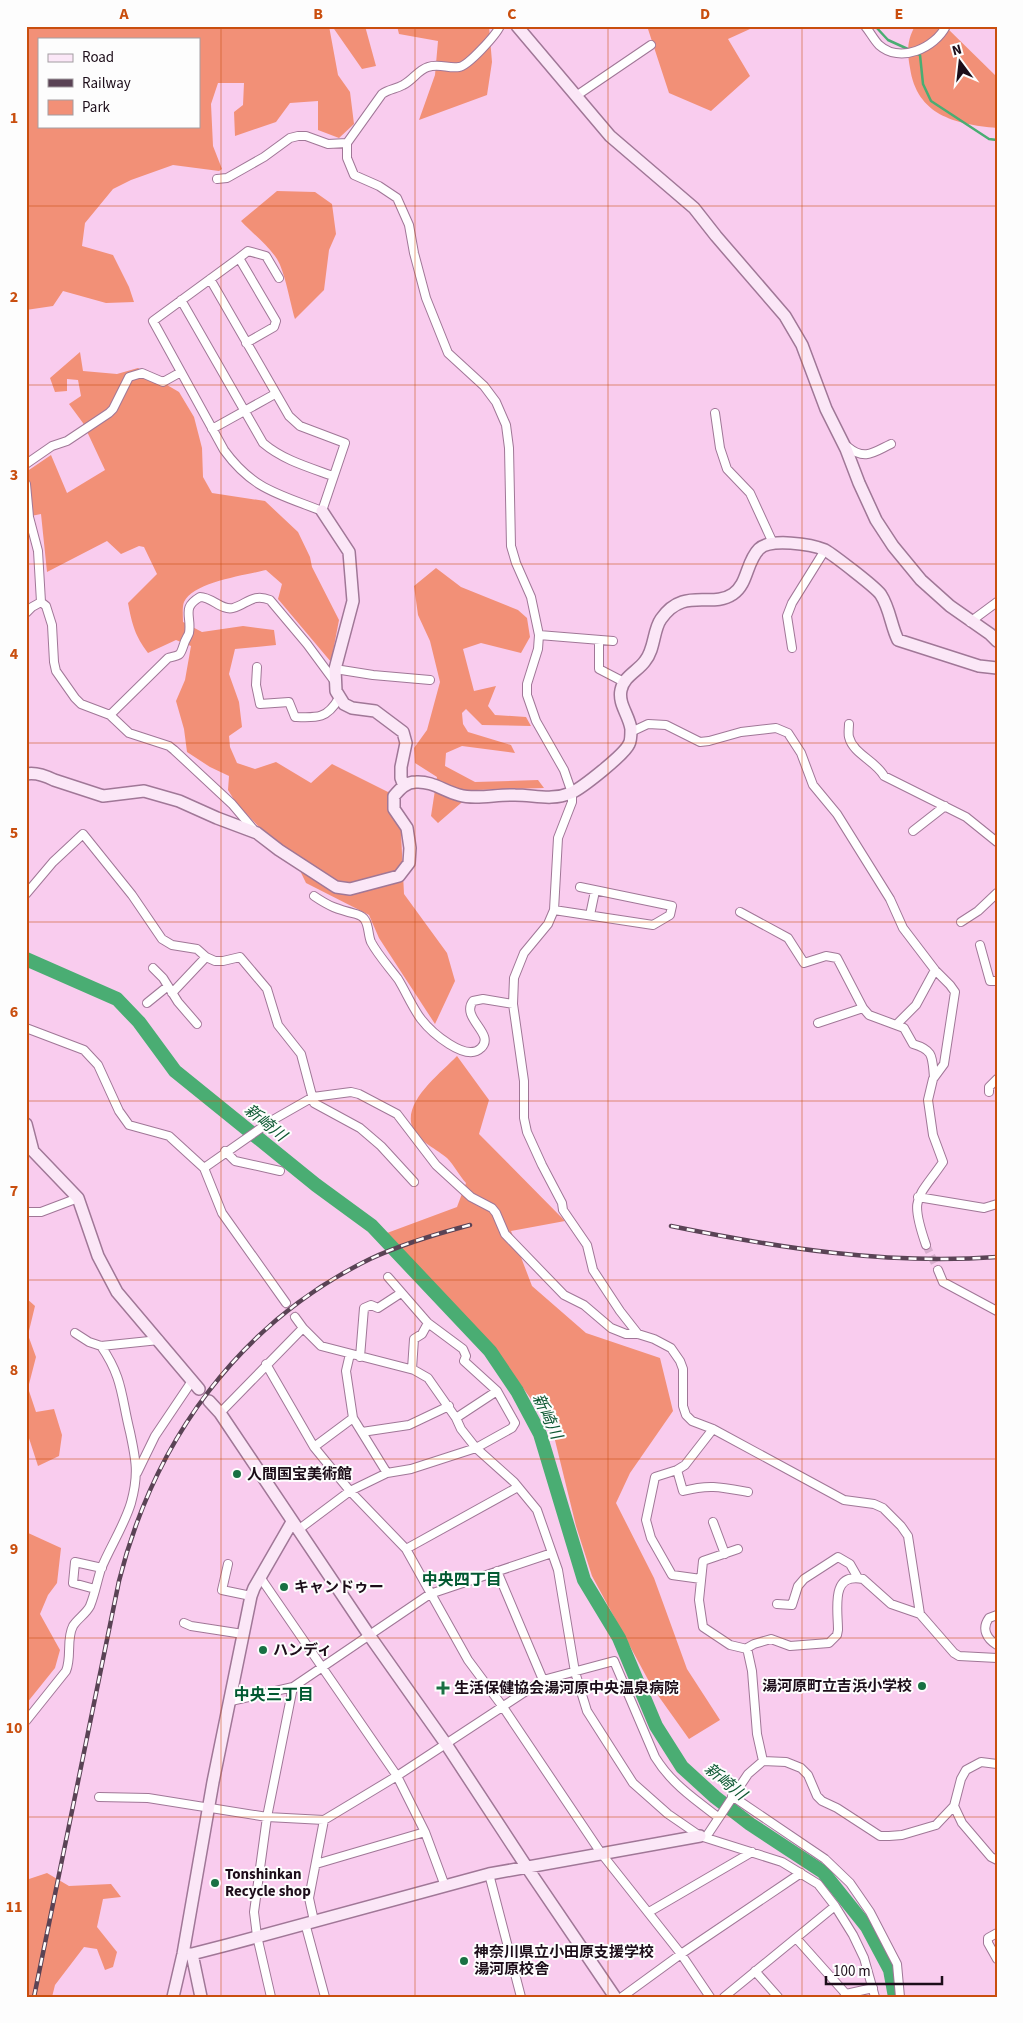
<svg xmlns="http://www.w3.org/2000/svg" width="1023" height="2023" viewBox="0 0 1023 2023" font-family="'Source Sans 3','Noto Sans JP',sans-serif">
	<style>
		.green { fill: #f29077; fill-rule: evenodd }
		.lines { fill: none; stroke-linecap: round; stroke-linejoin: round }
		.stream { stroke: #4aad73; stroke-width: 2.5 }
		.river { stroke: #4aad73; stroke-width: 14 }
		.street-tunnel { stroke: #d8afce; stroke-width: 8; stroke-dasharray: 8 4; stroke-linecap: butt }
		.street-casing { stroke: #a07797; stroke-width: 10 }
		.secondary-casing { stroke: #a07797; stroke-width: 14 }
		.street { stroke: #fff; stroke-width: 8 }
		.secondary { stroke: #fbe7f7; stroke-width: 11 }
		.rail-casing { stroke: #5a4355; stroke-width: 4.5 }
		.rail { stroke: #fdfdfd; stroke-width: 2.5; stroke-dasharray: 8; stroke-linecap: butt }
		.grid { fill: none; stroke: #c94e0e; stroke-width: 1; stroke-opacity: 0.55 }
		.poi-dot { fill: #197043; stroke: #fdfdfd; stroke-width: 2 }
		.labels { text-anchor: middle; stroke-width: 4; stroke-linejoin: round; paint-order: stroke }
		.poi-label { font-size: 15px; font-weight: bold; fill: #1c0d19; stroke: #fdfdfd; text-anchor: start }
		.water-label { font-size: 16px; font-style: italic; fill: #0e5833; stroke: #fdfdfd }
		.neighbourhood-label { font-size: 16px; font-weight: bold; fill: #015931; stroke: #fdfdfd }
		.neatline { fill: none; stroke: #c94e0e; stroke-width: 2 }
		.grid-label { font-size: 16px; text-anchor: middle; font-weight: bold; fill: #c94e0e }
	</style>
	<rect width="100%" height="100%" fill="#f9ccee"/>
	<path class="green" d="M26,26H329L338,75L350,92L354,124L339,138L318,130V101L290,103L276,122L235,136L234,112L243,105L244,83H218L211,104L213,146L222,169L219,171L173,165L131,180L113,189L85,223L82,246L113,255L129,287L134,302L106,303L63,291L53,306L26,310ZM39,39H199V126H39Z
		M332,26H365L376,66L362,69Z
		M397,26H489L492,62L487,95L419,120L435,75L438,41L399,34Z
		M647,26H749L750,29L728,39L750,76L711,111L669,93Z
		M915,26H945L997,77V128C954,124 917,115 910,68C907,52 907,40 915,26Z
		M277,191L315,192L332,204L336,234L329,250L324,290L295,319C290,302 285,272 277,259C268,245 252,233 241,221Z
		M80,352L83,371L117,374L138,368L179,392L194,417L202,448L203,477L212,493L265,501L298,532L310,557L312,567L339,620L331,662L278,599L282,584L266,570C246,575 193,582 184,602C182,607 183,616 183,622L202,632L243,626L274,630L276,645L235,649L229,674L239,702L242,727L229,736L230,747L237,763L255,769L276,762L311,783L332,764L388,792L395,788L400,813L404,894L447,953L455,981L435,1024L379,938L369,915L306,883L291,852L259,827L236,803L228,790L229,776L210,767L187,752L184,729L176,701L185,680L191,646L176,640L148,653C135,636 132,624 128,603L157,574L144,547L139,546L121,554L107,541L47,572L41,514L26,517V472L51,455L67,493L105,470L83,423L69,404L81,396L78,380L67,379V391L55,392L50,378Z
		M436,568L461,587L518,610L527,618L530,637L521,653L481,643L463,649L474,691L496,686L488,706L495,715L526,717L531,726L482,725L466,709L462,713L463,724L468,732L511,745L515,753L462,746L446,753L445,766L475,782L538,780L544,788L476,790L438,823L431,816L437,777L415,763L414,748L427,730L440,682L430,641L418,615L414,586Z
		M457,1056L489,1100L479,1134L565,1221L511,1231L532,1286L586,1333L660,1358L673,1411L630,1473L616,1503L654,1578L687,1669L720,1720L689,1739L652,1687L592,1576L576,1526L552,1428L497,1352L387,1233L457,1207L466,1183C459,1175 454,1165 447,1158C438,1150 419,1141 414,1131C399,1104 440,1074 457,1056Z
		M26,1298L35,1306L28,1335L36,1357L28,1388L36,1412L54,1409L62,1435L59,1456L38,1466L26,1429Z
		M26,1532L61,1548L57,1583L48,1595L40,1614L60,1650L55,1668L26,1704Z
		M47,1873L69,1886L111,1884L121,1897L103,1899L97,1927L117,1952L113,1967L105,1970L97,1949L84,1947L55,1985L52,1997H26V1880Z"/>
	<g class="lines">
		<path class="stream" d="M875,26L888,40L910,50
			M915,53L920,55L923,84L931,101L989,139L997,140"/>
		<path class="river" d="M26,959L117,999L139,1022L175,1071L316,1185L372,1226L490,1351L517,1391L540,1434L584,1580L619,1638L656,1726L682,1767L715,1797L750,1824L823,1872L867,1927L890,1970L895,1997"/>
		<path class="street-tunnel" d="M926,1245L938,1270
			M286,1303L295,1317"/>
		<g class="street-casing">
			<path id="street" d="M500,26C496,35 468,66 459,67C449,69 439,63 428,67C418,70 413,80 403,85C396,89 389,89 382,94L347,143V158L354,175L379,186L397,198L409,225L414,253L426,298L448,353L484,386L496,402L506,425L509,448L511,546L516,563L531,597L539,635L538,649L527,684V695L536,721L564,770L572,793V802L558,838L554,910L548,924L524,953L514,978L513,1004L524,1081V1118L527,1132L542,1165L562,1203L563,1210L587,1245L593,1270L620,1311L638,1334
				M865,26C870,32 874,40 879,45C900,64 935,48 946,26
				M576,96L651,45
				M217,179L227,178L264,157L290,138L298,136H306L328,144L347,143
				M239,258L248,251L266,256L279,278
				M210,279L289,416L300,426L345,443L322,511C279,494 253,490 224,450L153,321L239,258L276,321L274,327L246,343
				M181,300L263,443C283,460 308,467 333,476
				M715,413L720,448L727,469L750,493L773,543
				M212,429L275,394
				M846,449L848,447C865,461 874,452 891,444
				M26,464L52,446L67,441L109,413L113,409L129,377L142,373L163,382L181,372
				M26,484L29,517L38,551L41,602L46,606L52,625L54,662L56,671L75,698L81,704L110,715L129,733L169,746L174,750L232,804L254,830
				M26,613L32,607L41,602
				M970,622L997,602
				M539,635L613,641
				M599,640V669L624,682
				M792,648L787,616L792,603L825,550
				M257,667L256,685L260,704L289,702L295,717C317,718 327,719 339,698
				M335,669L373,675L430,680
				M110,715L168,658C181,655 180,656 184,644C185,640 188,636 189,633C192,616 181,608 200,597C212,597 222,611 233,608C247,604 253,593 270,600L307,644L335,682
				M849,724C849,728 848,733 849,737C853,754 876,761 884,776L966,817L997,842
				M631,732L648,724L666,725L700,742L709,741L741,732L776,728L788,733L801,753L813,785L837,814L890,899L903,928L935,970L950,985L955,992L944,1064L933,1079L928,1100L933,1135L943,1162C917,1200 909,1196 926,1245
				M913,831L945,806
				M26,894L53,862L83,834L132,895L162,939L172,945L197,949L206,957L215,961H223L240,957L267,989L278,1025L301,1054L314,1103L360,1128L381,1146L414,1182
				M314,896C330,907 337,909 356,914C359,915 363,916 365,920C369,926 368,935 371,942C378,955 389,967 398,979C406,992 412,1007 421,1019C431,1032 466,1063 481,1048C496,1034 460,1018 473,1001L483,999L513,1004
				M554,910L653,925L670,915L672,906L580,887
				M740,912L788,938L804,963L826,956L837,958L863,1008L869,1015L904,1028L913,1044C934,1050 932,1057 934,1077
				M590,915L595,891
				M961,922L978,911L997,893
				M980,945L990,981H997
				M153,968L163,978L178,1002L197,1024
				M172,993L206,957
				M147,1003L168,986
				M818,1023L863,1008
				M896,1025L916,1005L935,970
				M26,1028L84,1050L98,1065L119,1111L129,1125L169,1136L204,1168L222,1213L286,1303
				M989,1092V1087L997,1079
				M225,1151L235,1161L280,1171
				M204,1168L271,1121L313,1097L351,1092L359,1094L397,1114L436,1165L471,1197L492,1208L496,1213L505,1234L564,1295L584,1305L611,1328L626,1334H638L654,1339L671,1348L680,1361L683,1369V1406L686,1415L692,1421L713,1429L844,1500L874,1504L883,1508L901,1526L908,1536L920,1614L954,1653L959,1656L997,1658
				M918,1197L984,1208L997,1204
				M26,1212H41L78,1198
				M938,1270L943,1282L997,1311
				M295,1317L303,1328L321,1346L414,1370L428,1378L456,1418L461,1429L476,1448L514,1482L537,1510L558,1570L575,1672L587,1711L633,1783L668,1814L700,1836L782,1862L818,1884L835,1906L853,1935L864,1958L875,1997
				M75,1333L89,1342L101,1346L159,1340
				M350,1354L346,1371L353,1418L387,1473
				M360,1357L364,1308L371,1305L378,1308L401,1293
				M266,1364L314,1447L350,1491L406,1549L468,1660L503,1707L601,1853L681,1954L710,1997
				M412,1369L414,1339L422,1334L428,1323
				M220,1413L303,1328
				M456,1418L497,1391
				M362,1432L409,1425L449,1406
				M314,1447L353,1418
				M677,1470L683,1491C709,1484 721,1487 748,1492
				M137,1473L155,1436L192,1381
				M713,1522L725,1554
				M298,1530L350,1491L387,1473L411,1469L476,1448L512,1428L515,1423L497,1391L464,1361L466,1356L463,1349L428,1323L388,1277
				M406,1549L518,1487
				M738,1549L703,1561L699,1600L703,1627L730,1645L747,1649
				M228,1564L222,1590L251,1596
				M497,1571L543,1680
				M260,1577L397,1776L425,1832L445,1886
				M701,1579L672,1575L651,1538L646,1520L655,1477L677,1470L685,1465L713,1429
				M95,1589L73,1583L75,1562L102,1568
				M777,1604L792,1605L798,1586L804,1579L838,1557L850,1564L858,1578
				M997,1615L989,1618C981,1629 987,1639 997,1645
				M184,1623L191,1626L243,1634
				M231,1701L293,1687L430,1594L552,1553
				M26,1721L66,1671C72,1657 66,1639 73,1626C77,1619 86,1614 90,1606C95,1594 97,1581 101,1569C110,1547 124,1526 131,1503C139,1474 136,1460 130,1432C121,1396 123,1378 101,1346
				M763,1761L757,1734L752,1671L747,1648L754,1644L771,1639L790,1646L829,1643L837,1635L838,1630C838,1609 830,1572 863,1579L891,1604L920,1614
				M732,1796L825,1859L850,1883L870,1912L897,1964L900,1997
				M99,1797L148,1798L267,1817L324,1820L397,1776L543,1680L614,1661L655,1757C671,1783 694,1799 718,1817
				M954,1806L962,1823L991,1857L997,1860
				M706,1837L748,1774L763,1761L786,1762L801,1768L808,1775L817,1796L822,1801L837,1808L880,1836H889L902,1835L936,1825L954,1806L961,1779L966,1770L981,1762L997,1764
				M316,1864L425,1832
				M489,1874L521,1997
				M649,1912L752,1852
				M314,1921L309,1898L324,1820
				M305,1923L325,1997
				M997,1933L988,1938V1943L997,1959
				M796,1938L846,1994L844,1997
				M755,1971L778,1997
				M846,1994L873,1988
				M271,1997L257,1936L254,1912L267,1817L293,1687
				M622,1997L681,1954L801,1873
				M724,1997L835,1906"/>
		</g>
		<g class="secondary-casing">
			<path id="secondary" d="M517,26L610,136L694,208L716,236L785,316L802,345L826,409L846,449L859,483L876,520L893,546L921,580L950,606L990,634L997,641
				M322,511L349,552L353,601L335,669L336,691L344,704L352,708L375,711L403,732L406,743L401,767V778L404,786
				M26,774C35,772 46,776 54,780L103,796L144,791L179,801L217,818L257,833L279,850L336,887L350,889L399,876L409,863L410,848L407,828L394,809V796C400,789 406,782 416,782C432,781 444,791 459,795C476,800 497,794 515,795C535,795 551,801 571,793C582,788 624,755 629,744C631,741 631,733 631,729C629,715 618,704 621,690C624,676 638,671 645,661C655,649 653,630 661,619C684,586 711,609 733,594C748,584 746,562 759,549C770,538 811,544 825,550C832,554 877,588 881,595C890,609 891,626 898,640L979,666L997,668
				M26,1124L33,1151L78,1198L98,1256L117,1292L199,1389
				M209,1401L220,1413L369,1635L446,1744L526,1866L615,1997
				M183,1954H192L227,1945L489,1874L700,1836
				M192,1954L201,1997
				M173,1997L183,1954L213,1782L251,1596L254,1588L292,1522"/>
		</g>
		<use href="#street" class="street"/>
		<use href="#secondary" class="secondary"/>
		<g class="rail-casing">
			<path id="rail" d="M671,1226C779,1248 886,1265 997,1257
				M34,1997L119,1581C154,1441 239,1323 370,1259C402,1244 436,1234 470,1225"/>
		</g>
		<use href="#rail" class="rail"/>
	</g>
	<path class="grid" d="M221,26V1997M415,26V1997M608,26V1997M802,26V1997M26,206H997M26,385H997M26,564H997M26,743H997M26,922H997M26,1101H997M26,1280H997M26,1459H997M26,1638H997M26,1817H997"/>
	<g class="poi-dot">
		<circle cx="237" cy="1474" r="5"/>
		<circle cx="284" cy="1587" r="5"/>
		<circle cx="263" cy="1650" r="5"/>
		<circle cx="922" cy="1686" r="5"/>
		<path d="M440.5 1680.5h5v5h5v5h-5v5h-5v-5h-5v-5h5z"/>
		<circle cx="215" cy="1883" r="5"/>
		<circle cx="464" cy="1961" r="5"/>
	</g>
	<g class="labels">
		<g class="poi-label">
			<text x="247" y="1479">人間国宝美術館</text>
			<text x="294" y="1592">キャンドゥー</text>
			<text x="273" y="1655">ハンディ</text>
			<text x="912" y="1691" text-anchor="end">湯河原町立吉浜小学校</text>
			<text x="454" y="1693">生活保健協会湯河原中央温泉病院</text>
			<text x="225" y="1879">Tonshinkan<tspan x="225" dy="17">Recycle shop</tspan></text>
			<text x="474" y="1957">神奈川県立小田原支援学校<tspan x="474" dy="17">湯河原校舎</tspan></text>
		</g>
		<g class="water-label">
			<text transform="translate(266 1122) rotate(39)" y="6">新崎川</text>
			<text transform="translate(548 1416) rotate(65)" y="6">新崎川</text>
			<text transform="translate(726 1781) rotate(39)" y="6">新崎川</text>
		</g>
		<g class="neighbourhood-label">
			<text x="462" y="1585">中央四丁目</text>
			<text x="274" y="1700">中央三丁目</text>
		</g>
	</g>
	<rect width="1023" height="2023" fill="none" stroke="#fdfdfd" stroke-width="55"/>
	<rect x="38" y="38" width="162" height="90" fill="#fdfdfd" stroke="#a39da2"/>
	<rect x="48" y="54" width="25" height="8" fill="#fbe7f7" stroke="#a39da2"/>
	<text x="82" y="62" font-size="15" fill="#1c0d19">Road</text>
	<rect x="48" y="79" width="25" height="8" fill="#5a4355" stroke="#a39da2"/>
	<text x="82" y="88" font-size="15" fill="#1c0d19">Railway</text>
	<rect x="48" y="100" width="25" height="15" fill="#f29077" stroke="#a39da2"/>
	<text x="82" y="112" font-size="15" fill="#1c0d19">Park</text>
	<g transform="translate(960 62) rotate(345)" stroke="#fdfdfd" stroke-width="4" paint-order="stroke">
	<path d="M0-4L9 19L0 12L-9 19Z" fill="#1c0d19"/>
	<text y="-8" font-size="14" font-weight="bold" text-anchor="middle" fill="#1c0d19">N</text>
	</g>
	<path d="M826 1976v8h116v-8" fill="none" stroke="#1c0d19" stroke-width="2.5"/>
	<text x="833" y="1976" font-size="15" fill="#1c0d19" stroke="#fdfdfd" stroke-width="4" paint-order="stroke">100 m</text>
	<rect x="28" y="28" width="968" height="1968" class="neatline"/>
	<g class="grid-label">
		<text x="124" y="19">A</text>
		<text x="318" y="19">B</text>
		<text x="512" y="19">C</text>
		<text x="705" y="19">D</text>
		<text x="899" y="19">E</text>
		<text x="14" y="123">1</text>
		<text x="14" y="302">2</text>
		<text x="14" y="480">3</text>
		<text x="14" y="659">4</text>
		<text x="14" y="838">5</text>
		<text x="14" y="1017">6</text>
		<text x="14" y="1196">7</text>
		<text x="14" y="1375">8</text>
		<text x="14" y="1554">9</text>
		<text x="14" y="1733">10</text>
		<text x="14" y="1912">11</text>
	</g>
</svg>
